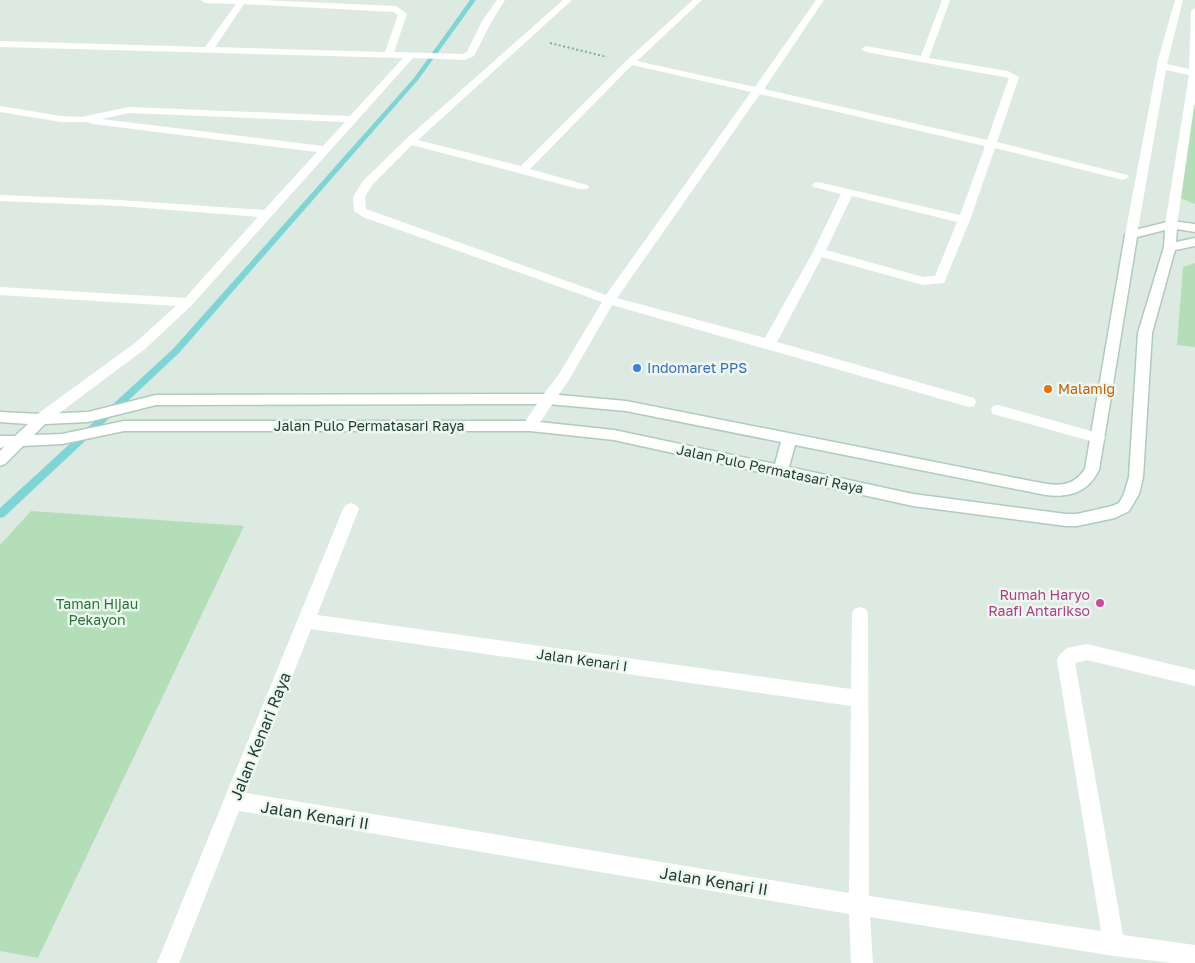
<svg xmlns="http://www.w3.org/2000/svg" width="1195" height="963" viewBox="0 0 1195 963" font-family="'Golos Text',sans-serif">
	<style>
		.green { fill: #b3deb8 }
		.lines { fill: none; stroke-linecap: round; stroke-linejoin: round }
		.stream { fill: #7fd5d5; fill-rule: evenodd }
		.secondary-casing { stroke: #afcbbc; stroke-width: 3 }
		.path { stroke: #7ab097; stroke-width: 2; stroke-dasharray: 2 2.5; stroke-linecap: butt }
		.lane { fill: #fff; fill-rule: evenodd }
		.street { fill: #fff; fill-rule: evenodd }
		.secondary { fill: #fff; fill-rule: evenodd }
		.shop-dot { fill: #3f7fe0; stroke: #edf7f0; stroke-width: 2 }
		.food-dot { fill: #e8710a; stroke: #edf7f0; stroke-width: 2 }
		.hotel-dot { fill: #d1479c; stroke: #edf7f0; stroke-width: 2 }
		.labels { text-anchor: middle; stroke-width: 5; stroke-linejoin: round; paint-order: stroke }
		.shop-label { font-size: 14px; fill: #366cbe; stroke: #edf7f0; text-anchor: start }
		.food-label { font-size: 14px; fill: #c56008; stroke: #edf7f0; text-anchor: start }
		.street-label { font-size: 14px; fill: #1d3a2e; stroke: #edf7f0 }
		.hotel-label { font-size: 14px; fill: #b23c85; stroke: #edf7f0; text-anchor: end }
		.park-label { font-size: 14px; fill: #257437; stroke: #edf7f0 }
		.near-street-label { font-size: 16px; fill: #1d3a2e; stroke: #edf7f0 }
	</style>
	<rect width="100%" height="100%" fill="#ddeae2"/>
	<path class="green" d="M1188,104L1195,105V204L1178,197Z
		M1195,263V347L1177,345L1183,267Z
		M31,511L244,526L38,958L0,951V545Z"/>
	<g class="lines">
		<path class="stream" d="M470,0H476L418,80L179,353L4,517L0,518V508L173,349L414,78Z"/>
		<g class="secondary-casing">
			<path id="secondary" d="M1171,221L1195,224V232L1177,229L1176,242L1195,238V246L1175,250L1152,333L1143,477L1139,494L1129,511L1115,518L1077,526H1066L913,506L614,440L530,431H124L62,444L23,446L5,464L0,466V451L4,447L0,448V436H15L28,424L0,422V412L41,414L88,412L156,395L548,394L626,401L1026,480C1049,484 1070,492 1085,469L1125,235L1127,232ZM1165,230L1164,247L1138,333L1129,477L1124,494L1119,503L1112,506L1077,514H1066L913,494L789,467L795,445L1046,495C1070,498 1088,492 1099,470L1137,237ZM548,404L626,411L781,442L775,464L614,430L530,421H124L62,434L34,435L45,424L88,422L156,405Z"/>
		</g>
		<path class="path" d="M550,43L607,57"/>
		<path class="lane" d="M548,394L553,395L555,399L553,403L535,430L530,431L525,430L523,426L525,422L543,395Z"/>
		<path class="street" d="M201,0H261L396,6L407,14L394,52L463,54L467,52L482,21L497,0H505L492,21L474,56L465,60L413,58L192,305L145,349L46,423L41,424L36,423L34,419L36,415L135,343L176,306L0,295V287L185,298L258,217L120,206L0,201V195L120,200L264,210L317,152L93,124L88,122H61L0,112V106L61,116L81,117L129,107L350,116L403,58L0,47V41L205,47L236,4L205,3ZM244,4L394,12L398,15L385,52L215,47ZM129,113L345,122L323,146L101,119Z
			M563,0H572L418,140L521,166L627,60L693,0H702L637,61L755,87L816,0H824L764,89L987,140L1009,78L866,52L861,49L866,46L921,56L942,0H950L929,58L1008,71L1019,77L997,142L1127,175L1129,177L1123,180L995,148L970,220L944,283L923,285L822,257L777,342L974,398L976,402L974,406L969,407L612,305L569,380L553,403H543L541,399L543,395L559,374L602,302L363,217L354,211L353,197L363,181L406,139ZM632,65L751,92L606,295L366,209L365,197L372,185L412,145L579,189H587L589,187L587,185L530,169ZM760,94L985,146L960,215L818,182L814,183L812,185L814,187L841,194L813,252L765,338L617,298ZM852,196L957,222L935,276L923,277L826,250Z
			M1175,0H1183L1167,64L1189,69L1191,11L1195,8V100L1177,225L1171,229L1165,225L1189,75L1166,70L1137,235L1131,239L1125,235L1158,60Z
			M998,405L1098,433L1103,434L1105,438L1103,442L1098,443L993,414L991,410L993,406Z
			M351,503L356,505L359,509L317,615L851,689L852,614L854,609L860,607L866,609L868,614L869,896L1101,931L1057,660L1060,654L1067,648L1087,644L1195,670V686L1087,660L1075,663L1123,935L1195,945V963H1172L1114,956L870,917L873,963H851L849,914L239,811L179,963H157L343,509L346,505ZM311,629L851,706L849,893L246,793Z"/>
		<use href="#secondary" class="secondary"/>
	</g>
	<circle class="shop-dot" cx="637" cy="368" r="5"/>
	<circle class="food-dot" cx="1048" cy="389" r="5"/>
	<circle class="hotel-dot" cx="1100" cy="603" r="5"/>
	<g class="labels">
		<g class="shop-label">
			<text x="647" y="373">Indomaret PPS</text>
		</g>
		<g class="food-label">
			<text x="1058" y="394">Malamig</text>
		</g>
		<g class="street-label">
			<text x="369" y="431">Jalan Pulo Permatasari Raya</text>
			<text transform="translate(770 469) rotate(12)" y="5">Jalan Pulo Permatasari Raya</text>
			<text transform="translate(582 660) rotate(8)" y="5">Jalan Kenari I</text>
		</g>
		<g class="hotel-label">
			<text x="1090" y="600">Rumah Haryo<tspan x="1090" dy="16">Raafi Antarikso</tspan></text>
		</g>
		<g class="park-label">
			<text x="97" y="609">Taman Hijau<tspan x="97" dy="16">Pekayon</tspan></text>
		</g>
		<g class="near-street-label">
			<text transform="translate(260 736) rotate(-68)" y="6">Jalan Kenari Raya</text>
			<text transform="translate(315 815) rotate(9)" y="6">Jalan Kenari II</text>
			<text transform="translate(714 881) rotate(9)" y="6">Jalan Kenari II</text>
		</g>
	</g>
</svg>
